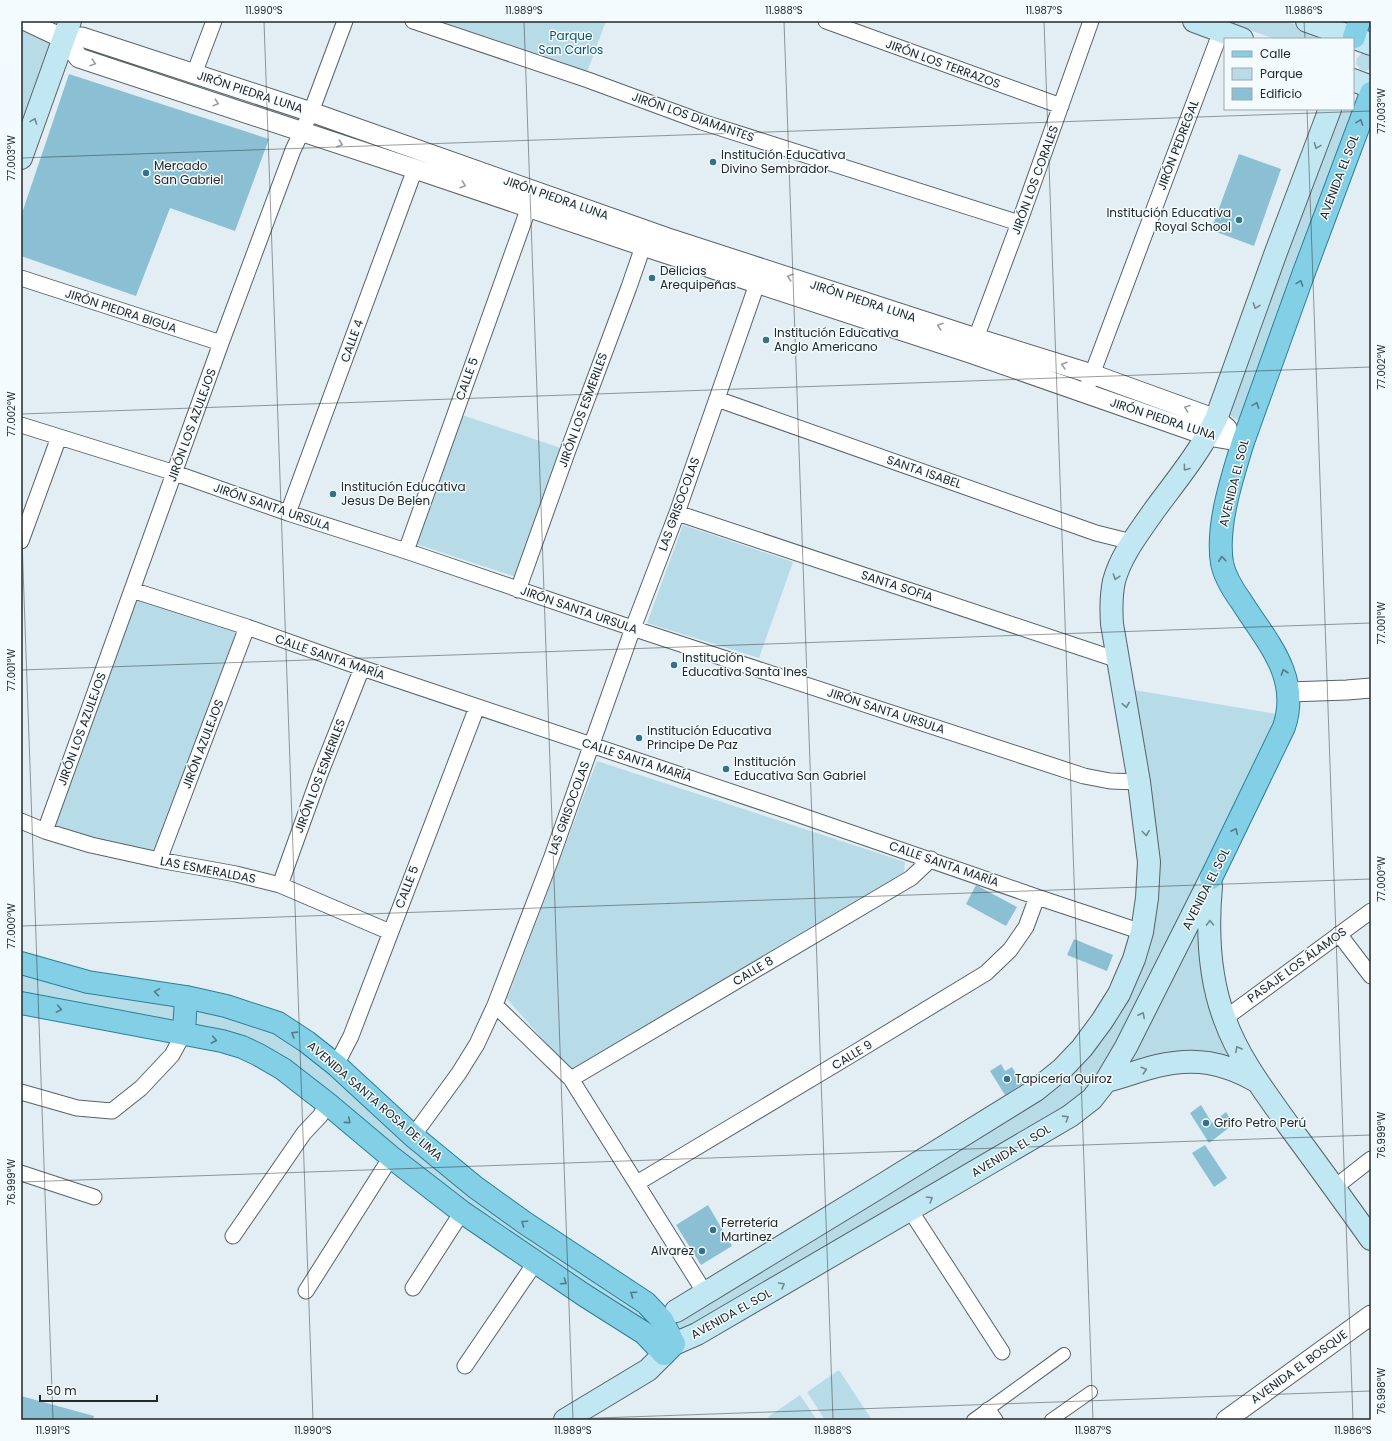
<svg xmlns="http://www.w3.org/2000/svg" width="1392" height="1441" viewBox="0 0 1392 1441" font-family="Poppins,sans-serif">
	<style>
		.green { fill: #b8dbe8 }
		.building { fill: #8bc0d4 }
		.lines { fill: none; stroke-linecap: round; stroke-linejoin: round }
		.pedestrian-casing { stroke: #586368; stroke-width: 14 }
		.minor-casing { stroke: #586368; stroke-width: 17 }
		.tertiary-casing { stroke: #586368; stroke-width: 21 }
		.secondary-casing { stroke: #586368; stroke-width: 24 }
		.primary-casing { stroke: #2b8099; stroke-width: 24 }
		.pedestrian { stroke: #fff; stroke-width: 12 }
		.minor { stroke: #fff; stroke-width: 15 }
		.tertiary { stroke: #fff; stroke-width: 19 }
		.secondary { stroke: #c1e7f2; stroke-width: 22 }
		.primary { stroke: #82cfe6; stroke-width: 22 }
		.oneway { stroke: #9c9e9f }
		.oneway2 { stroke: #72888e }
		.oneway3 { stroke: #527c88 }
		.ticks { fill: none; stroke: #232829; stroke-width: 1; stroke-opacity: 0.45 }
		.poi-dot { fill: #337187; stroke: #f3fbfe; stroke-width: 1.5 }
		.labels { text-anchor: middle; stroke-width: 3; stroke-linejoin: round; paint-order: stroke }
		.park-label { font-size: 12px; fill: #0b5569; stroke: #f3fbfe }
		.street-label { font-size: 12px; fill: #232829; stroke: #f3fbfe }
		.poi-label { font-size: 12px; fill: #232829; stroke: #f3fbfe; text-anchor: start }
		.neatline { fill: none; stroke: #232829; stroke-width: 1.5 }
		.ticks-label { font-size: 10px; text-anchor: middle; fill: #232829 }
	</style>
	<rect width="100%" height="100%" fill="#e2eef3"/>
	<path class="green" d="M438,21H606L587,72Z
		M1225,21H1285L1330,37L1332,39H1275Z
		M22,30L57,44L21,146V32Z
		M79,45L299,118L294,120L82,50Z
		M1362,53H1369L1371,55V68L1366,71L1360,69L1356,64L1357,58Z
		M1353,101L1355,102L1360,108L1239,421L1229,415L1227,409L1336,109H1353Z
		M462,415L561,448L516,577L416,544Z
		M683,525L793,562L759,658L647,623Z
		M137,597L238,631L154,857L52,831Z
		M1134,690L1276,714L1281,723L1104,1069L1086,1093L1067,1105L683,1332L677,1323L682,1314L1044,1093L1145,952Z
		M597,761L905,862L904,872L572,1072L507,999Z
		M1199,918L1238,1061L1128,1068L1132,1051Z
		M21,971L175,1000V1022L39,997L21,992Z
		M197,1007L286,1036L645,1315L641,1319L634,1317L453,1195L300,1068L278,1054L195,1027L193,1009Z
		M839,1370L872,1420H825L807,1392Z
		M800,1395L817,1420H770L768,1417Z"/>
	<path class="building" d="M69,74L269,139L235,231L170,208L136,296L21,256V216Z
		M1239,154L1281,169L1254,246L1211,230Z
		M976,885L1017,907L1006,926L966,904Z
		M1074,939L1113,955L1107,971L1067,955Z
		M1001,1064L1005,1071L1012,1067L1022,1084L1005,1095L990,1071Z
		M1201,1105L1212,1123L1226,1112L1234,1124L1209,1143L1190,1113Z
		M1205,1145L1227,1178L1214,1187L1192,1153Z
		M708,1205L732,1246L701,1265L676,1225Z
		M21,1396L94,1416L93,1420H21Z"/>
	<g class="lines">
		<g class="pedestrian-casing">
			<path id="pedestrian" d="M973,1420L1064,1354
				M1051,1420L1091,1392"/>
		</g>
		<g class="minor-casing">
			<path id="minor" d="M413,21L588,80L702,122L1019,223
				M826,21L1061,106
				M194,74L214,21
				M21,278L221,343
				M976,338L1019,223L1091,21
				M1085,393L1221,31
				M717,399L1096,533L1132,542
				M21,425L175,473L288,513L406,551L644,632L1084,776L1110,781L1139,782
				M288,513L415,169
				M677,513L1118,660
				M21,541L59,437
				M406,551L529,207
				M132,590L247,627L362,668L788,811L1037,897L1142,932
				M518,590L567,453L629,287L647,235
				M21,821L45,831L91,845L159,860L236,874L280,885L390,932
				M45,831L221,343L293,150L311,112L345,21
				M159,860L247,627
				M280,885L320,774L362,668
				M1339,934L1371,976
				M495,1005L571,1079L705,1293
				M1224,1019L1371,911
				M336,1065L351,1036L477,707
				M571,1079L911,878L931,859
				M21,1092L77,1108L112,1111L141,1088L172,1055L184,1033
				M413,1136L459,1073L477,1044L495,1005L551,859L633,628L677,513L757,284
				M21,1173L94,1197
				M637,1183L846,1058L986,973L1010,950L1026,927L1037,897
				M1334,1188L1371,1159
				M910,1210L1002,1352
				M233,1236L304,1133L320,1116L328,1104
				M413,1288L462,1212
				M306,1291L391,1157
				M465,1366L535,1263
				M988,1410L995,1420"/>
		</g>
		<g class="tertiary-casing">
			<path id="tertiary" d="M26,21L64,39L79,58L415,169L643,246L970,353L1208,436L1243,442
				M64,39L82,37L311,112L665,237L976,338L1092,374L1216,419L1227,428
				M1289,692L1347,690L1371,688
				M1226,1420L1371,1315"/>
		</g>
		<g class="secondary-casing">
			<path id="secondary" d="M1194,21L1242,39
				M1307,21L1371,44
				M1353,80L1371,87
				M21,158L70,21
				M1211,886C1207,930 1209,978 1225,1020C1239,1059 1265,1092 1289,1126C1317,1164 1344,1201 1371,1239
				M1106,1081C1123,1077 1140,1070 1157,1066C1195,1057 1224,1062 1258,1082
				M676,1311L876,1189L1036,1090L1062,1069L1082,1048L1102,1021L1119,994L1134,959L1142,932L1147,898L1149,862L1139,782L1112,624C1111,609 1111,595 1114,581C1121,555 1138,534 1153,512C1175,482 1200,452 1216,419L1276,252L1330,109
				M674,1344L697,1334L1070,1116L1092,1099L1106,1081L1126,1047L1211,878
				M565,1420L648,1370L664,1354"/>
		</g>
		<g class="primary-casing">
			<path id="primary" d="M1354,37L1359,21
				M1211,878L1284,727C1301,676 1266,641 1241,601C1233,590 1225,578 1222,563C1216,526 1232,478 1243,442L1303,275L1371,93
				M21,963L88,982L186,997L226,1006L278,1023L307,1042L336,1065L413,1136L475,1187L525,1223L646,1303L662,1320L674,1344L664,1354L644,1333L584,1295L462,1212L391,1157L328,1104L283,1069L259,1055L242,1047L222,1041L21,1003
				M184,1033L186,997"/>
		</g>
		<use href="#pedestrian" class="pedestrian"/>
		<use href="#minor" class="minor"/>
		<use href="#tertiary" class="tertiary"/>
		<use href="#secondary" class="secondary"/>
		<use href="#primary" class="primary"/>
	</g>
	<defs><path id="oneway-chevron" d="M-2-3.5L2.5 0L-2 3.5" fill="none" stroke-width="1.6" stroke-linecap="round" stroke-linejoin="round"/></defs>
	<g class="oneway">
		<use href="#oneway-chevron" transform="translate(93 63) rotate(18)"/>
		<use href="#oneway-chevron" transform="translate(216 103) rotate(18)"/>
		<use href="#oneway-chevron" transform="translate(340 144) rotate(18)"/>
		<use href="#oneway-chevron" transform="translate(463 185) rotate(19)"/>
		<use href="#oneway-chevron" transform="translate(790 277) rotate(-162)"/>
		<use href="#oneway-chevron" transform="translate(940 326) rotate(-162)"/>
		<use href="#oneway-chevron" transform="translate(1064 365) rotate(-163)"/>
		<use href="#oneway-chevron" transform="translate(1187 408) rotate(-160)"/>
	</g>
	<g class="oneway2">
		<use href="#oneway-chevron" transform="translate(34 121) rotate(-70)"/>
		<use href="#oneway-chevron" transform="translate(1317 146) rotate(111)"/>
		<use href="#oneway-chevron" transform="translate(1256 306) rotate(110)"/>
		<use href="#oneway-chevron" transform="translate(1186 468) rotate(126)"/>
		<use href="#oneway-chevron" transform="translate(1116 577) rotate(108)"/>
		<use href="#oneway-chevron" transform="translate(1126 705) rotate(80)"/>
		<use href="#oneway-chevron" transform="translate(1146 833) rotate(83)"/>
		<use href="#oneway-chevron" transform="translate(1210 923) rotate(-91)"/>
		<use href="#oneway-chevron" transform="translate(1142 1015) rotate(-63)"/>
		<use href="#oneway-chevron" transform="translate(1238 1049) rotate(-119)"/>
		<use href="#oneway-chevron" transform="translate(1144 1070) rotate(-18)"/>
		<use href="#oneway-chevron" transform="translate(1066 1118) rotate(-32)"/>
		<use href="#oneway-chevron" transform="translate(930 1199) rotate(-31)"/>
		<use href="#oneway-chevron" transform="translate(782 1285) rotate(-30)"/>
	</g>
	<g class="oneway3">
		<use href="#oneway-chevron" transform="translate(1360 122) rotate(-69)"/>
		<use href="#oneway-chevron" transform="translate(1300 283) rotate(-70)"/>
		<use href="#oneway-chevron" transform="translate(1256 405) rotate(-70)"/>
		<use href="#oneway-chevron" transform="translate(1222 559) rotate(-96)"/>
		<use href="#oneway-chevron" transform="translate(1284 672) rotate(-109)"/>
		<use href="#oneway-chevron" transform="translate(1235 831) rotate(-64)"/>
		<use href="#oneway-chevron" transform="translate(157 992) rotate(-171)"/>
		<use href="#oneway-chevron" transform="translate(59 1009) rotate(10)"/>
		<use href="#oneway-chevron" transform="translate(294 1034) rotate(-148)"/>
		<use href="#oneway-chevron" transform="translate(214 1040) rotate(11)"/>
		<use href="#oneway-chevron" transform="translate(348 1121) rotate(40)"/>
		<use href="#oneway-chevron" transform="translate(524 1223) rotate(-145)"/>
		<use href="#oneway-chevron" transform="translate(564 1282) rotate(34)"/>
		<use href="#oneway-chevron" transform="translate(633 1294) rotate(-145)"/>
	</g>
	<path class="ticks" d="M264,21L313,1420M524,21L573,1420M784,21L833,1420M1044,21L1093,1420M1304,21L1305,39M1307,109L1353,1420M21,158L1371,111M21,414L1371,367M21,511L53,1420M21,670L1371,623M21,926L1371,879M21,1182L1371,1135M541,1420L1371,1391"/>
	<g class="poi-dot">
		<circle cx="713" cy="162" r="4"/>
		<circle cx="146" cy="173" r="4"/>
		<circle cx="1239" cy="220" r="4"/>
		<circle cx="652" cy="278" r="4"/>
		<circle cx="766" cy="340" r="4"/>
		<circle cx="333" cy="494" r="4"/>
		<circle cx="674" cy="665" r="4"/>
		<circle cx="639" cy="738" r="4"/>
		<circle cx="726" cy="769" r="4"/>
		<circle cx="1007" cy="1079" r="4"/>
		<circle cx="1206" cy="1123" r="4"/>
		<circle cx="713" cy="1230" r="4"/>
		<circle cx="702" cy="1251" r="4"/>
	</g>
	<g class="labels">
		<g class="park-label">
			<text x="571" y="40">Parque<tspan x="571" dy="14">San Carlos</tspan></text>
		</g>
		<g class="street-label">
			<text transform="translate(943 64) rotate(20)" y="4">JIRÓN LOS TERRAZOS</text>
			<text transform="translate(250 92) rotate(18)" y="4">JIRÓN PIEDRA LUNA</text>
			<text transform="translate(693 117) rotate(19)" y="4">JIRÓN LOS DIAMANTES</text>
			<text transform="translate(1178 145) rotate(-69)" y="4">JIRÓN PEDREGAL</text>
			<text transform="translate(1339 177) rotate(-69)" y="4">AVENIDA EL SOL</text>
			<text transform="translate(1035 180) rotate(-70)" y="4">JIRÓN LOS CORALES</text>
			<text transform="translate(556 198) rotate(19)" y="4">JIRÓN PIEDRA LUNA</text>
			<text transform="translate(863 301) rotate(18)" y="4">JIRÓN PIEDRA LUNA</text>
			<text transform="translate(121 311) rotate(18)" y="4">JIRÓN PIEDRA BIGUA</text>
			<text transform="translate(352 341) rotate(-70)" y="4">CALLE 4</text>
			<text transform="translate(467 379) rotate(-70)" y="4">CALLE 5</text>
			<text transform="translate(583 410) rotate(-70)" y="4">JIRÓN LOS ESMERILES</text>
			<text transform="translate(1163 419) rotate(18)" y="4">JIRÓN PIEDRA LUNA</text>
			<text transform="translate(192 425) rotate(-70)" y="4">JIRÓN LOS AZULEJOS</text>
			<text transform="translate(924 472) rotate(19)" y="4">SANTA ISABEL</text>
			<text transform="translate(1234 483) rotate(-76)" y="4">AVENIDA EL SOL</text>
			<text transform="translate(679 504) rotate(-70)" y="4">LAS GRISOCOLAS</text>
			<text transform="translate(272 507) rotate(19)" y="4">JIRÓN SANTA URSULA</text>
			<text transform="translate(897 586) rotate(18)" y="4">SANTA SOFIA</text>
			<text transform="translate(579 610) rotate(19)" y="4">JIRÓN SANTA URSULA</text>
			<text transform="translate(330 657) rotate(19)" y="4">CALLE SANTA MARÍA</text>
			<text transform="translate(886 711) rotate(18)" y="4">JIRÓN SANTA URSULA</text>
			<text transform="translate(82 729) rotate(-70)" y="4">JIRÓN LOS AZULEJOS</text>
			<text transform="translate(203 744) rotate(-69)" y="4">JIRÓN AZULEJOS</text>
			<text transform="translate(637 760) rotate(18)" y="4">CALLE SANTA MARÍA</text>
			<text transform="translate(320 776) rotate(-69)" y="4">JIRÓN LOS ESMERILES</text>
			<text transform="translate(569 808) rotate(-70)" y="4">LAS GRISOCOLAS</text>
			<text transform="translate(944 864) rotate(19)" y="4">CALLE SANTA MARÍA</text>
			<text transform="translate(208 870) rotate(11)" y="4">LAS ESMERALDAS</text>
			<text transform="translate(407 887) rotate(-69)" y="4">CALLE 5</text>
			<text transform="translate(1206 889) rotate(-63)" y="4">AVENIDA EL SOL</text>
			<text transform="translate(1297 965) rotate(-36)" y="4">PASAJE LOS ÁLAMOS</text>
			<text transform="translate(753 971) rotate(-31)" y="4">CALLE 8</text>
			<text transform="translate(852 1055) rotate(-31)" y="4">CALLE 9</text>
			<text transform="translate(375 1101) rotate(41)" y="4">AVENIDA SANTA ROSA DE LIMA</text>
			<text transform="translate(1011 1151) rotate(-31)" y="4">AVENIDA EL SOL</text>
			<text transform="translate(731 1314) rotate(-29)" y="4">AVENIDA EL SOL</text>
			<text transform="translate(1299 1367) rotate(-36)" y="4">AVENIDA EL BOSQUE</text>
		</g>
		<g class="poi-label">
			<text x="721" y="159">Institución Educativa<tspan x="721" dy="14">Divino Sembrador</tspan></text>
			<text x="154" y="170">Mercado<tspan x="154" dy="14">San Gabriel</tspan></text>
			<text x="1231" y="217" text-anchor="end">Institución Educativa<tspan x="1231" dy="14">Royal School</tspan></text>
			<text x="660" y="275">Delicias<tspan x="660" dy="14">Arequipeñas</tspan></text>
			<text x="774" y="337">Institución Educativa<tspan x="774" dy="14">Anglo Americano</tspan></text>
			<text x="341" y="491">Institución Educativa<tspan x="341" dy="14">Jesus De Belen</tspan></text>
			<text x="682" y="662">Institución<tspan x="682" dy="14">Educativa Santa Ines</tspan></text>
			<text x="647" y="735">Institución Educativa<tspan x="647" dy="14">Principe De Paz</tspan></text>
			<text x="734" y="766">Institución<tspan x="734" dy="14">Educativa San Gabriel</tspan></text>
			<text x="1015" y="1083">Tapicería Quiroz</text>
			<text x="1214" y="1127">Grifo Petro Perú</text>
			<text x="721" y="1227">Ferretería<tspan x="721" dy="14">Martinez</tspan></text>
			<text x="694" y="1255" text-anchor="end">Alvarez</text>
		</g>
	</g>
	<rect width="1392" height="1441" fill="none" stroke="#f3fbfe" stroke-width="44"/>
	<rect x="1224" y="38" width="130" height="72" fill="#f3fbfe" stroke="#a0a7a9"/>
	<rect x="1232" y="51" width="20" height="6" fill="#82cfe6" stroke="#a0a7a9"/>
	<text x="1260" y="58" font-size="12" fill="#232829">Calle</text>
	<rect x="1232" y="68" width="20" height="12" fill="#b8dbe8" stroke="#a0a7a9"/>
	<text x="1260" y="78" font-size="12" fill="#232829">Parque</text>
	<rect x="1232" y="88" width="20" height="12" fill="#8bc0d4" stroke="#a0a7a9"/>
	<text x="1260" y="98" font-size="12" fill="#232829">Edificio</text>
	<path d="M40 1395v6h117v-6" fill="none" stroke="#232829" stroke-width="2"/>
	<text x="46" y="1395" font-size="12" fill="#232829" stroke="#f3fbfe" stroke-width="3" paint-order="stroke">50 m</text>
	<rect x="22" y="22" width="1348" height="1397" class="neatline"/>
	<g class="ticks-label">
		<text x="264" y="14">11.990°S</text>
		<text x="524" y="14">11.989°S</text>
		<text x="784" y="14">11.988°S</text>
		<text x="1044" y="14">11.987°S</text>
		<text x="1304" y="14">11.986°S</text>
		<text transform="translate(1381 111) rotate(-90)" y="4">77.003°W</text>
		<text transform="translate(11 158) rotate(-90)" y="4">77.003°W</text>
		<text transform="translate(1381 367) rotate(-90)" y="4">77.002°W</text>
		<text transform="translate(11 414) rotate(-90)" y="4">77.002°W</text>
		<text transform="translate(1381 623) rotate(-90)" y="4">77.001°W</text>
		<text transform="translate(11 670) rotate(-90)" y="4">77.001°W</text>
		<text transform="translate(1381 879) rotate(-90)" y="4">77.000°W</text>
		<text transform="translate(11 926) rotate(-90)" y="4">77.000°W</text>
		<text transform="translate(1381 1135) rotate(-90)" y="4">76.999°W</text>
		<text transform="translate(11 1182) rotate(-90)" y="4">76.999°W</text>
		<text transform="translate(1381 1391) rotate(-90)" y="4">76.998°W</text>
		<text x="53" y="1434">11.991°S</text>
		<text x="313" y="1434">11.990°S</text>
		<text x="573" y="1434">11.989°S</text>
		<text x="833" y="1434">11.988°S</text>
		<text x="1093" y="1434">11.987°S</text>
		<text x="1353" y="1434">11.986°S</text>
	</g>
</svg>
